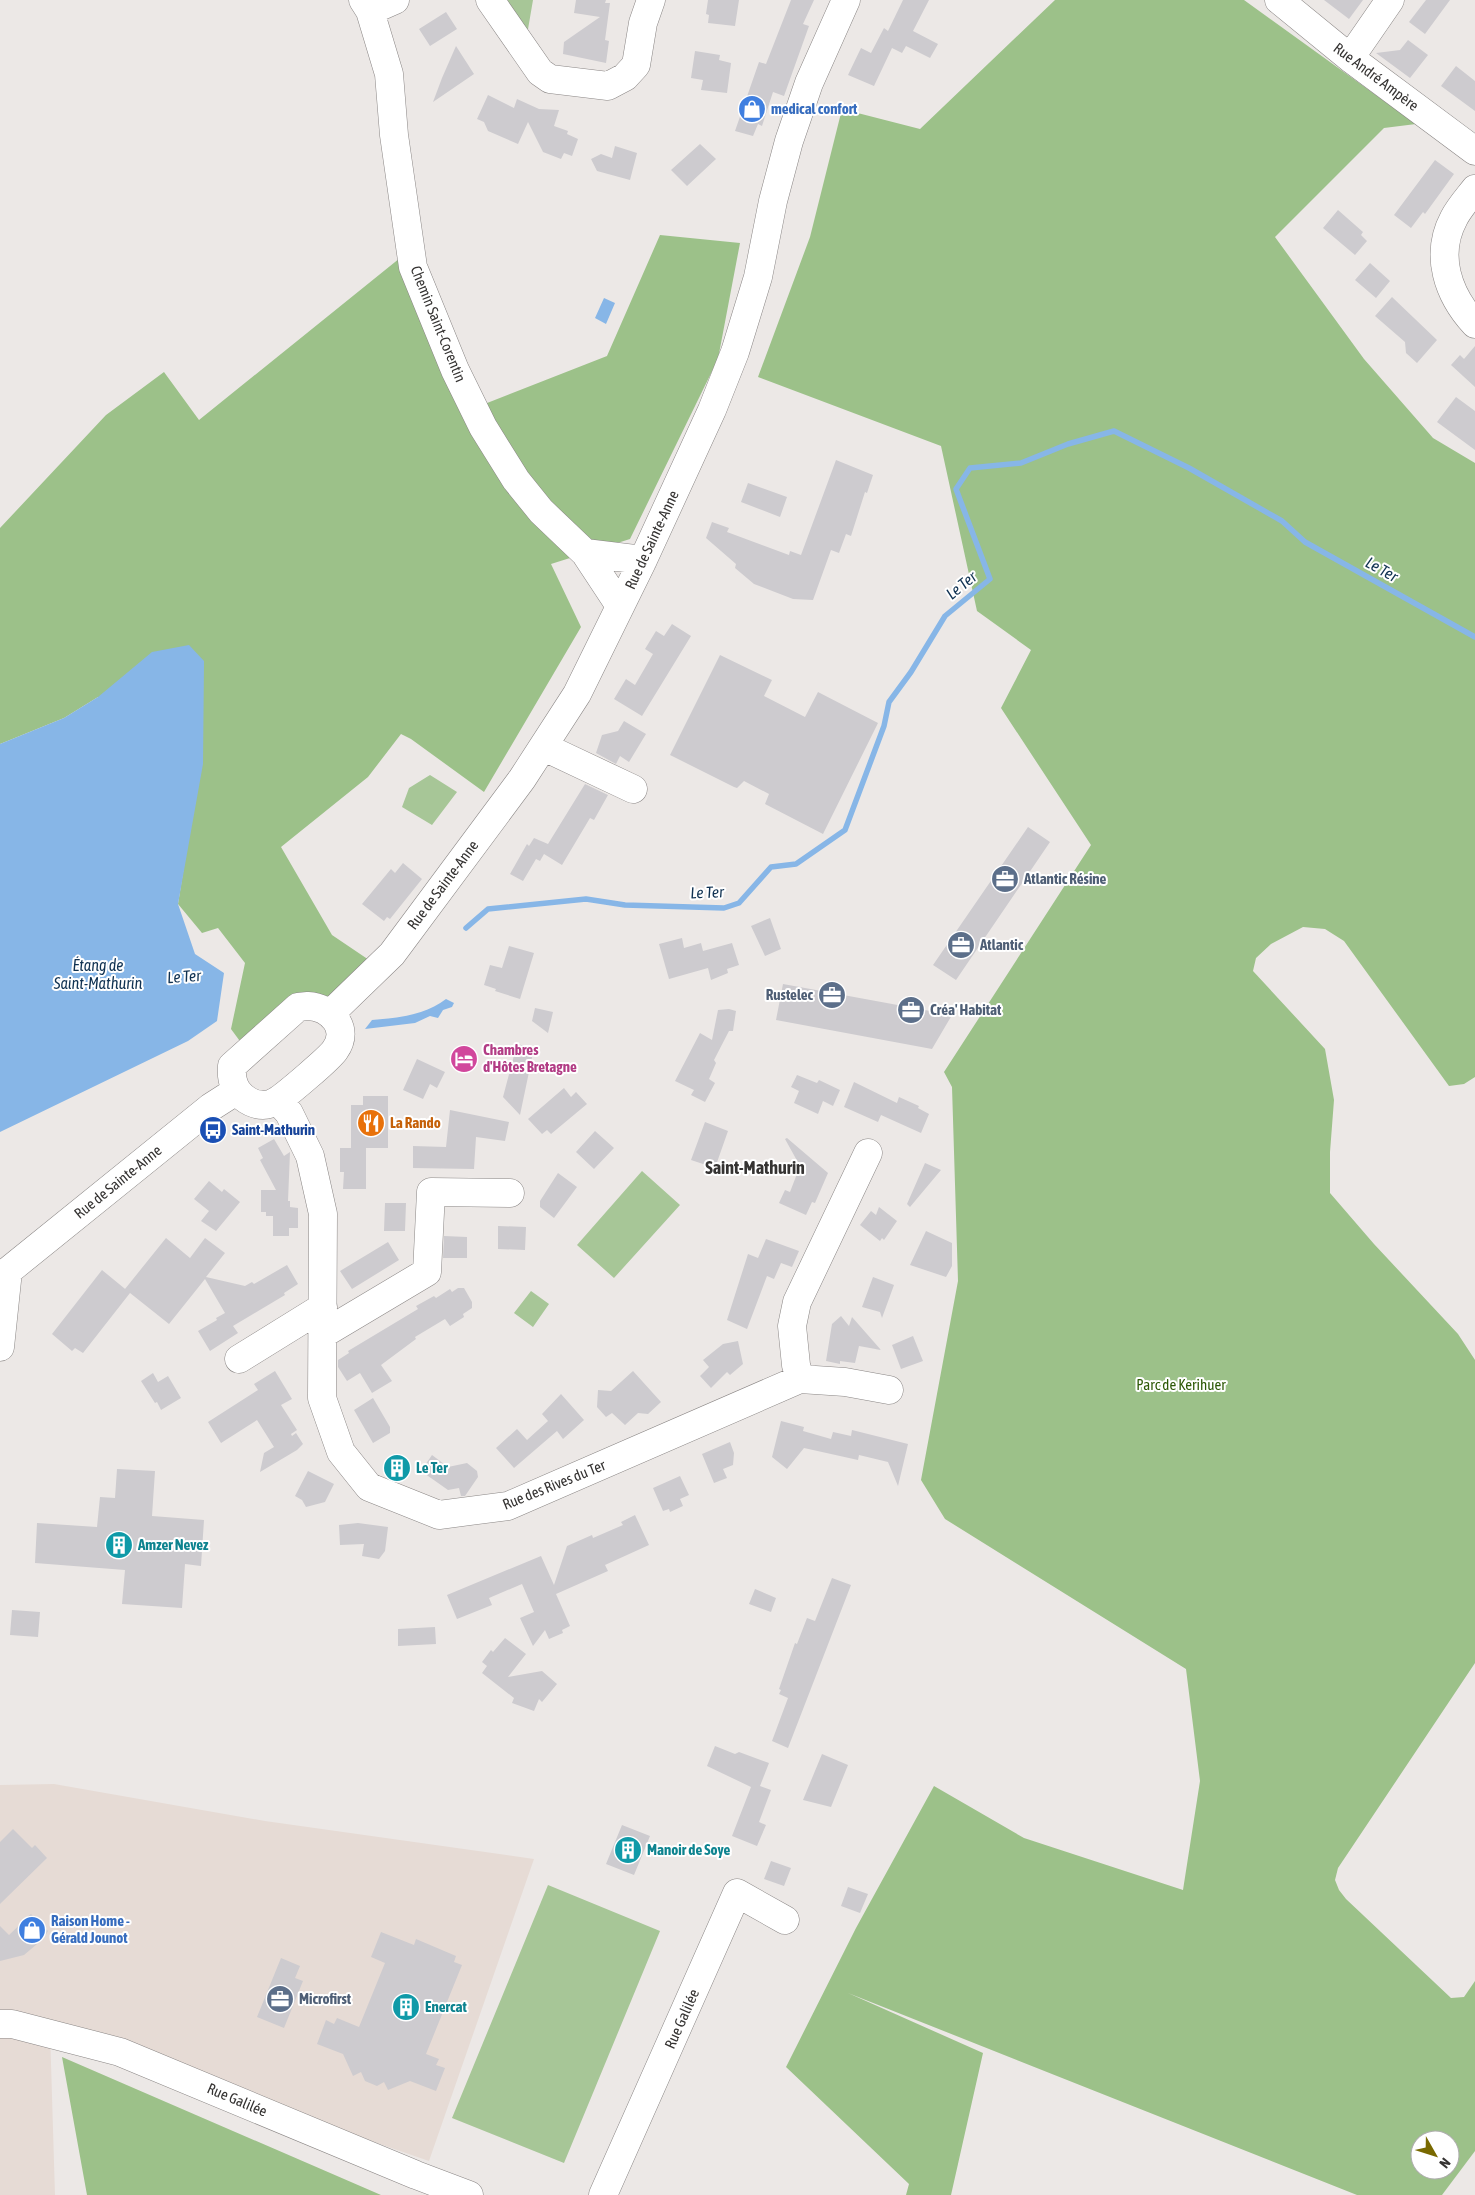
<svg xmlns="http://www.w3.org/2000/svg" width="1475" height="2195" viewBox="0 0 1475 2195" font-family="'Asap Condensed',sans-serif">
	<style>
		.built { fill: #e6dbd5 }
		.green { fill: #a7c697 }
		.forest { fill: #9cc189; fill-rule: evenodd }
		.water { fill: #87b6e7 }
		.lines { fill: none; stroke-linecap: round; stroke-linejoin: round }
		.stream { stroke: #87b6e7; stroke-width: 5.5 }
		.building { fill: #cdcbcf }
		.minor-casing { stroke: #8a8685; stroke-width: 29 }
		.minor { stroke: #fff; stroke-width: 28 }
		.labels { text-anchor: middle; stroke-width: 4; stroke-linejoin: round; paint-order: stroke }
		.street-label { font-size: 15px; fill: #353332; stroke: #fff }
		.shop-label { font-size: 15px; font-weight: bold; fill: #366cbe; stroke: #fff; text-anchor: start }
		.service-label { font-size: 15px; font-weight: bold; fill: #4e5e75; stroke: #fff; text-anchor: start }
		.hotel-label { font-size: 15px; font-weight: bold; fill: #b23c85; stroke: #fff; text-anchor: start }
		.food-label { font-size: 15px; font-weight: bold; fill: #c56008; stroke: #fff; text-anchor: start }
		.transit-label { font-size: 15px; font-weight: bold; fill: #164399; stroke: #fff; text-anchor: start }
		.park-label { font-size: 15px; fill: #2d5907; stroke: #fff }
		.culture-label { font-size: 15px; font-weight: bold; fill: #0d838f; stroke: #fff; text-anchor: start }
		.water-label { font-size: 16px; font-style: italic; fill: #103252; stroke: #fff }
		.quarter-label { font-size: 18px; font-weight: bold; fill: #353332; stroke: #fff }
	</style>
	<rect width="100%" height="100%" fill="#ece8e6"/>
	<path class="built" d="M54,1784L265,1821L534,1859L429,2161L50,2030L55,2195H0V1785Z"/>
	<path class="green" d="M502,0H533L527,35Z
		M430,775L457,792L432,825L402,807L409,788Z
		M642,1171L680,1205L614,1278L577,1245Z
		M531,1291L549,1304L533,1327L514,1313Z
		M548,1885L660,1931L564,2163L452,2118Z"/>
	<path class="forest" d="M1055,0H1244L1416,124L1384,128L1275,237L1364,359L1433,438L1475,463V1077L1464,1084L1449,1086L1344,941L1325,929L1303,927L1271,944L1256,958L1253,971L1325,1049L1334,1100L1330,1152V1193L1374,1244L1458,1334L1475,1360V1663L1338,1868L1335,1880L1339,1890L1346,1899L1451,1998L1464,1997L1475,1981V2151L1442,2195H1357L848,1993L983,2053L951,2195H906L909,2184L786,2067L856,1928L934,1786L1024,1838L1183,1890L1200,1781L1186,1669L945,1519L921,1480L958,1281L952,1087L944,1072L1091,845L1001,708L1031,650L977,611L941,446L758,377L810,237L842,109L920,129ZM1420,2140H1450V2170H1420Z
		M660,235L740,243L718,359L630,539L551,564L581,627L484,792L411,739L401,734L368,777L281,847L332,935L369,960L328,1003L242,1044L231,1029L245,963L218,928L202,933L178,904L185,860L98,697L64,718L0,744V528L106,415L164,372L199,420L400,258L482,405L607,356Z
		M62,2057L381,2195H87Z"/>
	<path class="water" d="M604,298L615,303L606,324L595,318Z
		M189,645L204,661L203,764L178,904L195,954L224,973L217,1021L188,1041L0,1132V744L64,718L98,697L152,652Z
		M446,999L454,1003L452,1007L443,1010L438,1018L430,1016L415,1023L365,1029L372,1020C397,1018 426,1015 446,999Z"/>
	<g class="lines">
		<path class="stream" d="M466,928L488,909L586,899L625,905L724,908L739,903L771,867L796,864L845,830L884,726L889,702L911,672L945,616L990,579L956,489L970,468L1021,463L1068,444L1114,431L1189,468L1282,521L1305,542L1475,637"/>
	</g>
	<path class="building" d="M576,0H606L605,3H610L605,40L609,41L606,63L563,54L564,42L600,17L574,13Z
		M708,0H739L735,26L708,23L709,15L706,14Z
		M791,0H814L803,24L809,26L784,96L773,92L762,126L758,124L753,136L735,131L759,62L766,64Z
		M903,0H929L913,31L938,44L930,58L906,46L902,53L892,48L874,86L848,75L861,48L871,53L884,28L888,31Z
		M1324,0H1363L1349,19Z
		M1426,0H1450L1425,34L1409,22Z
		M446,12L457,29L430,46L419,29Z
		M1408,40L1428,55L1410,78L1376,53L1400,50Z
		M456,46L474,74L433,102L442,78Z
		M695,51L720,55L719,60L731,63L727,93L701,90L703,80L691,78Z
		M1456,66L1475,81V111L1441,86Z
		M488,95L514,108L517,99L539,109L559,110L554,126L568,131L567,134L578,139L572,156L564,153L561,159L543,152L528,122L518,144L488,131L484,122L477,119Z
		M700,144L716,159L687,186L671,170Z
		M615,146L637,153L630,180L597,171L591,159L601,154L612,158Z
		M1435,160L1454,174L1425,214L1423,212L1411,228L1394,215Z
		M1338,210L1363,232L1361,235L1367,241L1355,255L1323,228Z
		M1370,263L1390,281L1376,298L1355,280Z
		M1392,297L1437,340L1417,363L1406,353L1405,342L1375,316Z
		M1475,346V387L1451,365L1460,355L1464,359Z
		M1456,397L1475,411V450L1437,422Z
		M836,460L873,475L867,493L865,492L851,536L846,534L839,553L831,550L813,600L793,599L754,584L735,568L736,564L706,538L712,522L729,528L727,532L789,555L790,551L801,555Z
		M748,483L787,497L780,517L741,502Z
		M672,624L691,636L642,716L614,699L626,679L635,685L653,654L645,649L656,631L664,636Z
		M720,655L772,680L764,696L805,717L818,692L878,723L823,834L765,804L769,794L744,781L737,788L734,787L670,755Z
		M624,721L646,734L629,762L620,756L616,764L596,753L602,735L618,731Z
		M585,784L608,795L594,820L590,818L562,865L544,854L540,861L536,859L523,881L510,874L527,844L529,846L534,838L548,844Z
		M1028,827L1050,842L956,980L933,965Z
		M403,863L422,879L390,919L387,917L384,921L362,904L391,869L395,873Z
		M770,918L781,949L765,956L751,926Z
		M682,938L684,948L701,943L703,951L732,943L739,965L727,969L728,973L711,980L708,968L669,979L659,944Z
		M509,946L534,953L520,999L495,991L496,989L484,985L490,965L502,968Z
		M783,984L816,990L952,1015L932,1049L776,1020Z
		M535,1008L553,1012L548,1033L532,1021Z
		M729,1009L736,1011L733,1031H729L714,1060L716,1063L709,1079L715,1083L705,1102L691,1095L694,1090L675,1081L700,1033L712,1040L718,1010Z
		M517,1044L534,1048L520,1115L503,1097Z
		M417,1059L445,1072L437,1088L430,1084L423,1099L403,1090Z
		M797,1075L817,1083L819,1080L840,1090L833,1106L823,1101L818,1114L794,1103L799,1091L791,1087Z
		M854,1082L897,1103L899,1097L919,1106L918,1108L929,1114L921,1133L881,1115L878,1122L844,1107Z
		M564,1088L571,1097L576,1092L587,1104L551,1134L547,1130L542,1134L528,1119Z
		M363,1096H388V1148H366V1189H343L344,1172H340V1148H351V1105H363Z
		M450,1110L509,1122L505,1141L476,1137L474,1169L413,1168V1146L446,1147Z
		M705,1122L728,1131L715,1168L691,1160Z
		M595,1131L614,1148L594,1169L576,1152Z
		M787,1138L828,1173L815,1203L812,1202L806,1215L779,1203L785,1190L790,1192L800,1166L785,1139Z
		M274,1139L284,1156L290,1152L288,1201H290V1207L298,1208V1228H289V1236H273V1216H266V1212H261V1190H276L260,1160L263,1158L258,1148Z
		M925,1163L941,1170L910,1207L907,1204Z
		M558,1173L577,1187L554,1218L540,1207V1201Z
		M209,1181L222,1192L224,1189L240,1202L216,1231L201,1221L209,1211L194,1199Z
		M385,1203H406L405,1231H384Z
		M879,1207L897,1221L884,1240L882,1238L880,1241L860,1225L871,1211L876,1215Z
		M498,1226L526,1227L525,1250L498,1249Z
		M926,1231L952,1243V1266L946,1277L910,1265Z
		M444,1236L467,1237V1258H443Z
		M166,1238L190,1258L205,1238L225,1253L206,1277L245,1286L252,1282L254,1284L287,1265L298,1284L284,1293L285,1295L233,1326L238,1333L210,1351L198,1331L217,1320L216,1318L225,1313L205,1279L169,1324L125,1289Z
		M766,1239L799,1251L792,1267L781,1263L774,1279L767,1276L747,1329L727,1320L748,1254L758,1258Z
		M388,1242L399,1260L352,1289L340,1271Z
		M102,1270L130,1293L83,1353L75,1348L72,1351L52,1334Z
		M873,1277L894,1285L882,1318L880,1312L862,1307Z
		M458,1288H464L472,1302V1308L463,1314L464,1317L450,1326L445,1319L415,1337L416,1339L381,1365L392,1381L372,1393L360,1373L347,1381L338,1367V1360L349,1353L348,1351L418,1309L416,1306L434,1296L436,1298L450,1289L452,1292Z
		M841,1316L849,1326L852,1317L881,1350L859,1346L855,1363L840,1361V1364L826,1361L832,1324Z
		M913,1336L923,1361L901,1369L892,1345Z
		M738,1341L743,1364L730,1375L727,1372L711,1388L700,1376L709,1367L703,1360L723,1344Z
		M275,1371L292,1399L281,1405L297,1430L291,1434L292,1436L296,1433L303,1444L297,1450L260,1472L264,1453L274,1447L257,1420L221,1443L208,1422L258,1390L254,1384Z
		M633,1371L661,1402L648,1414L638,1413L625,1425L612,1413L606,1417L597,1407L598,1390L611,1391Z
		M153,1373L158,1382L168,1376L181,1398L161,1410L157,1402L155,1403L141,1381Z
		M561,1394L584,1420L563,1439L557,1431L514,1468L496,1448L517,1429L527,1440L548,1421L542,1414Z
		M373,1398L390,1427V1433L373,1443L354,1410Z
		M781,1421L804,1427L803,1431L831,1439L833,1432L851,1436L852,1430L908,1444L898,1486L888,1462L859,1455L858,1460L804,1448L787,1469L772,1457Z
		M730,1442L734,1453L733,1465L723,1469L727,1478L714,1483L702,1454Z
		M432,1455L448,1467L467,1463L477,1471L478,1477L465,1496H461L459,1488L448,1490L421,1471Z
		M117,1469L155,1471L152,1516L204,1520L201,1566L185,1564L182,1608L122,1604L125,1570L35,1563L37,1523L97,1527L100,1497L115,1498Z
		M308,1471L334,1484L325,1502L306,1507L302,1500L295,1496Z
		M680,1476L689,1495L680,1499L683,1506L670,1512L669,1509L663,1511L653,1488Z
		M635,1515L649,1545L605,1565L608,1571L556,1594L570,1626L562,1630L563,1633L549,1639L545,1630L533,1646L520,1618L534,1612L522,1584L489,1598L492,1605L457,1619L447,1595L541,1556L554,1585L567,1546L592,1535L593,1538L623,1525L621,1522Z
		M358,1523L388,1527L385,1551L379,1559L362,1556L364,1544L340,1545L339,1525Z
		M832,1578L851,1585L788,1748L772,1741L788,1698L779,1694L781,1690L779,1689L795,1643L797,1644L807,1618L815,1621Z
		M755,1589L776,1598L771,1612L749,1604Z
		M12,1610L40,1612L38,1637L10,1635Z
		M435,1627L436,1644L398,1646V1629Z
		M505,1638L526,1654L508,1677L542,1671L557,1684L542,1702L539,1699L534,1711L512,1703L514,1698L482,1673L487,1666L482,1662L491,1650L493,1652Z
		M715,1746L735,1754L739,1752L769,1763L760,1786L771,1790L759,1822L766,1825L757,1846L732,1836L751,1787L707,1766Z
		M822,1754L848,1765L831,1807L803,1800Z
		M622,1825L650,1836L634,1875L606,1864Z
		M13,1829L32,1848L35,1845L47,1858L0,1904V1842Z
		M771,1861L791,1868L784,1886L764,1879Z
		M848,1887L868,1894L860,1913L841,1906Z
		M31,1914L48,1931L43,1939L24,1955L0,1961V1926L9,1935Z
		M381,1932L414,1945L416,1939L456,1956L454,1962L462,1965L426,2054L439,2059L436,2065L445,2068L436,2091L410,2081L388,2090L384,2082L377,2086L365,2081L361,2072L353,2076L343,2054L317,2044L326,2020L334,2024L337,2018L359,2027L385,1963L371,1957Z
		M281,1958L300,1966L295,1978L303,1981L284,2028L257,2017Z"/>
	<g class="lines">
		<g class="minor-casing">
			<path id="minor" d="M363,0L370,11L389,74L394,135L413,267L455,370L483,427L516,480L541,511L585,553L620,606
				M490,0L540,72L550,79L608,86L625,77L636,65L643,23L651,0
				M1279,0L1350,58L1475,151
				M370,11L395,0
				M1350,58L1390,0
				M1475,189C1468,198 1459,208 1454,218C1434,255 1448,295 1475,324
				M585,553L643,560
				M544,747L633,789
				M308,1006C330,1007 351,1028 335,1050C330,1058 286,1095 278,1100C274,1103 267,1105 263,1105C255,1105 248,1101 243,1097C233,1089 231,1078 232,1066L298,1007Z
				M331,1013L392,954L522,779L577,694L643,560L712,410L735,352L758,277L773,201L789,141L809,83L846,0
				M278,1101L289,1113L310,1156L323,1214L322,1398L341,1452L369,1487L439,1515L508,1506L800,1379L796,1365L792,1326L797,1302L868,1153
				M0,1275L8,1271L211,1107L236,1091
				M323,1334L427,1272L431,1192L510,1193
				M0,1347L8,1271
				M239,1359L323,1307
				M800,1379L845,1382L889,1390
				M0,2024H12L120,2052L416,2175L469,2195
				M603,2195L737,1893L785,1920"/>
		</g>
		<use href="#minor" class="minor"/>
	</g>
	<defs>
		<g id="shop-disc" transform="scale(1.4375)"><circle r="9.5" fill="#3f7fe0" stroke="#fff"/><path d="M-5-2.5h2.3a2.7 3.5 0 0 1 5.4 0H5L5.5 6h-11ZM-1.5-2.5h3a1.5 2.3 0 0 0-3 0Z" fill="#fff"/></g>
		<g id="office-disc" transform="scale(1.4375)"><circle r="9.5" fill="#5c6f8a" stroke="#fff"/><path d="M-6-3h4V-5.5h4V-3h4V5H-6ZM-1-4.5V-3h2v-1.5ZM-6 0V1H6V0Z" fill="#fff"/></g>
		<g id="hotel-disc" transform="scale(1.4375)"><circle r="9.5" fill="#d1479c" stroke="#fff"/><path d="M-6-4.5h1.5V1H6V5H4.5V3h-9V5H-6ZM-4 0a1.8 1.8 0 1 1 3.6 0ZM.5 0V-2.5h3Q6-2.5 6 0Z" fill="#fff"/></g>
		<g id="restaurant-disc" transform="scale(1.4375)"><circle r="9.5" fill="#e8710a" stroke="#fff"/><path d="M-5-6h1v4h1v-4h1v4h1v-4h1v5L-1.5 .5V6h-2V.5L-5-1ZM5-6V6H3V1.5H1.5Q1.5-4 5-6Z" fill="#fff"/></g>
		<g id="bus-disc" transform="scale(1.4375)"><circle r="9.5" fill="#1a4fb4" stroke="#fff"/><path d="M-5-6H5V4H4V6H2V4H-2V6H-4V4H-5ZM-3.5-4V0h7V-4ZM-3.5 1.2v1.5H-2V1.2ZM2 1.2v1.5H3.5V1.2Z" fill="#fff"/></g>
		<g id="building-disc" transform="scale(1.4375)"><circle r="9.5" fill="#0f9aa8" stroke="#fff"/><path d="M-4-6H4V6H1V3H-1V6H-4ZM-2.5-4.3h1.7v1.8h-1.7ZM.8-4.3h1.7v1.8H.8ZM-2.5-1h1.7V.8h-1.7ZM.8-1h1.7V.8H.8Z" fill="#fff"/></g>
	</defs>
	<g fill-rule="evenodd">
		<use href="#shop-disc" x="752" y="109"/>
		<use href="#office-disc" x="1005" y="879"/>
		<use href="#office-disc" x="961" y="945"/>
		<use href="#office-disc" x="832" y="995"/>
		<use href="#office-disc" x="911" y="1010"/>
		<use href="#hotel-disc" x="464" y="1059"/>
		<use href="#restaurant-disc" x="371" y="1123"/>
		<use href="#bus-disc" x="213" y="1130"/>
		<use href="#building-disc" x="397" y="1468"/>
		<use href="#building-disc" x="119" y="1545"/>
		<use href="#building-disc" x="628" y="1850"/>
		<use href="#shop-disc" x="32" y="1930"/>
		<use href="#office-disc" x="280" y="1999"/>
		<use href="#building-disc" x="406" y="2007"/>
	</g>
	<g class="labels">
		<g class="street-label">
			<text transform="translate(1376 77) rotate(37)" y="5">Rue André Ampère</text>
			<text transform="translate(438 324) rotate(68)" y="5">Chemin Saint-Corentin</text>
			<text transform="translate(652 540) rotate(-65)" y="5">Rue de Sainte-Anne</text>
			<text transform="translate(443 885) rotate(-53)" y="5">Rue de Sainte-Anne</text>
			<text transform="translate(118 1182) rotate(-39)" y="5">Rue de Sainte-Anne</text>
			<text transform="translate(554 1485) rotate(-22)" y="5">Rue des Rives du Ter</text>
			<text transform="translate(682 2019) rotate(-66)" y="5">Rue Galilée</text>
			<text transform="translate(237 2100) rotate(23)" y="5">Rue Galilée</text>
		</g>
		<g class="shop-label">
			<text x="771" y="114">medical confort</text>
			<text x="51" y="1926">Raison Home -<tspan x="51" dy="17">Gérald Jounot</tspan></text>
		</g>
		<g class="service-label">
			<text x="1024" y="884">Atlantic Résine</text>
			<text x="980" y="950">Atlantic</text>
			<text x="813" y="1000" text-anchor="end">Rustelec</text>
			<text x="930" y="1015">Créa' Habitat</text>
			<text x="299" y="2004">Microfirst</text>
		</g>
		<g class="hotel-label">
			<text x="483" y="1055">Chambres<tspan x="483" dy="17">d'Hôtes Bretagne</tspan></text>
		</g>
		<g class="food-label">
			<text x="390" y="1128">La Rando</text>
		</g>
		<g class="transit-label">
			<text x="232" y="1135">Saint-Mathurin</text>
		</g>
		<g class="park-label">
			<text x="1181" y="1390">Parc de Kerihuer</text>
		</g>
		<g class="culture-label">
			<text x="416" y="1473">Le Ter</text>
			<text x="138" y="1550">Amzer Nevez</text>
			<text x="647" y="1855">Manoir de Soye</text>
			<text x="425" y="2012">Enercat</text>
		</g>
		<g class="water-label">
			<text transform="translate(1382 569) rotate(29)" y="6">Le Ter</text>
			<text transform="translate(961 585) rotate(-39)" y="6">Le Ter</text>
			<text transform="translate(707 892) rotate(-2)" y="6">Le Ter</text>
			<text x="98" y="971">Étang de<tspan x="98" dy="18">Saint-Mathurin</tspan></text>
			<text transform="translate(184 976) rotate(-4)" y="6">Le Ter</text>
		</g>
		<g class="quarter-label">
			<text x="755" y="1174">Saint-Mathurin</text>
		</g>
	</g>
	<g transform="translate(1435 2155) rotate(129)"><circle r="24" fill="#ffffff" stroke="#aeadad"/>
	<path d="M0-4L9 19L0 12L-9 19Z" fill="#796900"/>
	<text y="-8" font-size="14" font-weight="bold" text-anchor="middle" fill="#353332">N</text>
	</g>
</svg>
